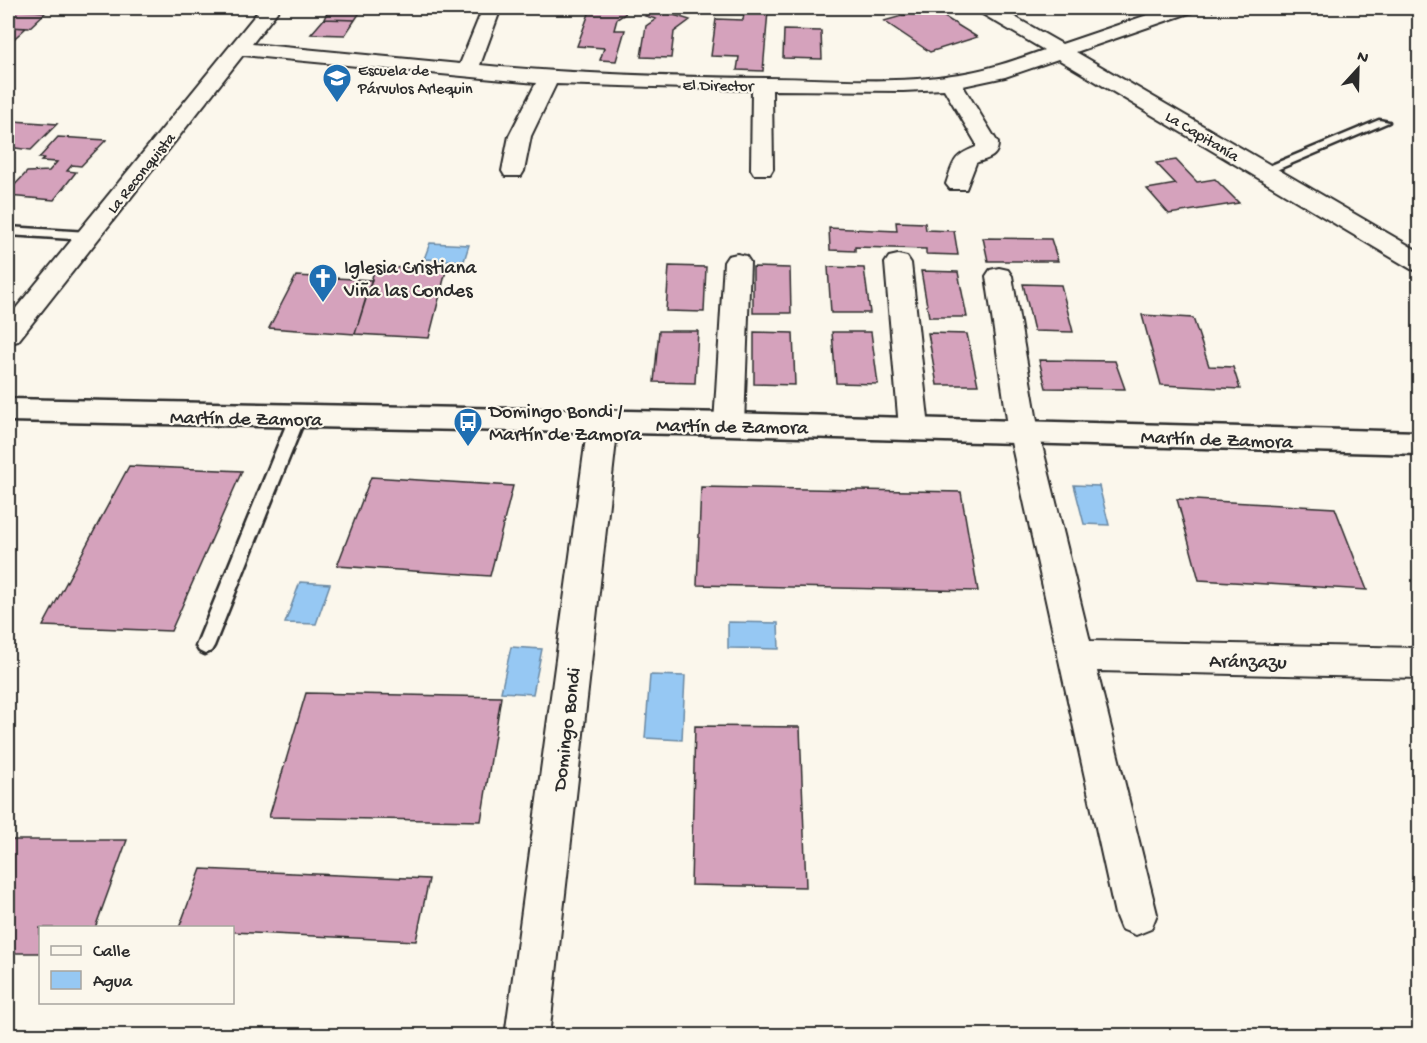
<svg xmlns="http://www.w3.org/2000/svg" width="1427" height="1043" viewBox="0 0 1427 1043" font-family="'Gochi Hand',sans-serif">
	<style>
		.water { fill: #96c8f3; stroke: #6b89a3; stroke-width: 1.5 }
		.building { fill: #d5a2bc; stroke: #2b2b2b; stroke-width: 1.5 }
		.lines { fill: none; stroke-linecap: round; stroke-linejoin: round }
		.lane-casing { stroke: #2b2b2b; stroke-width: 5 }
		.street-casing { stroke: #2b2b2b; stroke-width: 4 }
		.secondary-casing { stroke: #2b2b2b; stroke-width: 5 }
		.path { stroke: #2b2b2b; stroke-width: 2; stroke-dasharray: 1 3; stroke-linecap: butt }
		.lane { fill: #fbf7ec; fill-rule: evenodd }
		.street { fill: #fbf7ec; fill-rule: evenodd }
		.secondary { fill: #fbf7ec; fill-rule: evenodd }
		.labels { text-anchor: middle; stroke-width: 4.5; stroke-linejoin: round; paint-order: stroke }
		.far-poi-label { font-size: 16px; fill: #2b2b2b; stroke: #fbf7ec; text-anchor: start }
		.far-street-label { font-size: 16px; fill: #2b2b2b; stroke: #fbf7ec }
		.poi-label { font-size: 20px; fill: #2b2b2b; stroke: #fbf7ec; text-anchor: start }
		.street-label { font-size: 20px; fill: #2b2b2b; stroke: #fbf7ec }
	</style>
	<rect width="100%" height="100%" fill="#fbf7ec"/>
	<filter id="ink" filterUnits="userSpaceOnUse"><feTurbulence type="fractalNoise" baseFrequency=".0167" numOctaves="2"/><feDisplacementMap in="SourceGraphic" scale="12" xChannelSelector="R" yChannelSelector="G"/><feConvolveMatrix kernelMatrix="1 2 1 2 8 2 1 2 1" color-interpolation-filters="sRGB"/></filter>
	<g filter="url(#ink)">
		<path class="water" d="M430,243L469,245L464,261L424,259Z
			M1074,485L1099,486L1109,525L1084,524Z
			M300,582L330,584L316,624L285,623Z
			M728,622L778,623L779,649L728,648Z
			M511,647L542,649L533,694L501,692Z
			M650,675L685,676L682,740L645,738Z"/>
		<path class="building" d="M329,8H363L355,20L324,19Z
			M591,8H627L625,14L617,19L614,30H625L616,61L600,60L604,48L577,46Z
			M930,8L977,37L930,52L884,21Z
			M654,9L690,20L674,32L671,58L641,57L646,26L656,19L645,16Z
			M18,10L46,12L29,28L8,27V19Z
			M751,11H768L763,71L737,70L739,57L711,56L716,19L743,20L744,13Z
			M324,19L355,20L345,35L311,34Z
			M8,27L26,28L8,44Z
			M784,30L821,31L822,59L783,58Z
			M13,121L57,124L31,150L8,147V126Z
			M58,137L106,140L81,166L72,165L67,171L76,172L54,200L8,196V192L27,172L49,171L57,162L41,161L44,158H39Z
			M1176,160L1197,182L1215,179L1239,203L1169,214L1147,189L1176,184L1156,163Z
			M896,222L925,223L926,230L954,231L958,255L926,254V249L855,247V251L830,250L829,228L897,231Z
			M983,238L1051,239L1058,261H988Z
			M669,266L706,267L704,312L666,311Z
			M447,267L429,338L355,334L375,268Z
			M753,267L790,268L791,313H753Z
			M828,267L864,268L870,313H831Z
			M921,271L958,272L967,317H929Z
			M296,276L372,280L355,334L269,328Z
			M1023,284L1061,285L1073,332L1034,331Z
			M1142,315L1193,318L1209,366L1233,367L1240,389L1161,385Z
			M659,331H698L695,383L654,382Z
			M754,332L793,333L795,385L754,384Z
			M832,332H871L878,384L836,383Z
			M928,333L967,334L978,385H937Z
			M1039,360L1115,361L1125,389L1046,388Z
			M129,466L242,471L171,631L43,626Z
			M371,477L513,486L490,576L337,566Z
			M701,487L961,492L978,591L697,585Z
			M1177,499L1335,508L1367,590L1199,580Z
			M306,693L501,697L481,821L269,817Z
			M695,726L800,727L806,887L691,885Z
			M8,840H127L95,928H40V953H8Z
			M201,869L429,879L416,941L232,932V928H179Z"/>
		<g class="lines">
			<g class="lane-casing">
				<path id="lane" d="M1379,120L1389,122L1267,174L1257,171Z
					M8,227L88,232L94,236L88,240L8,235Z
					M297,413L305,418L214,646L211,651L205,654L199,651L196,646L289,418Z"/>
			</g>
			<g class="street-casing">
				<path id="street" d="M261,8H280L252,44L460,64L483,8H501L480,65C575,74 670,77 766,78C827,78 892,85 952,75C984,71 1013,61 1044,50L979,12L977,8H999L1062,44L1168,8H1194L1192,12L1076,52L1420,252V271L1411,269L1058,59L1005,77L963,86L998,143C998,158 988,158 976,163L966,189H950L946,184C954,161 953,156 976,147V143L944,89L903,91L772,90L773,169L770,174H754L751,169L752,90L556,84L531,136L524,171L521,176H505L502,171L509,136L536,83L243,55L18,341L8,344V318Z
					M737,254L746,256L750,262L744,424L739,431L729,434L719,431L714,424L724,262L728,256Z
					M898,255L907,257L911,263L929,428L924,435L914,439L904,435L899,428L885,263L889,257Z
					M999,268L1008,270L1012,276L1039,433L1090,641L1420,648V678L1097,671L1157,914L1151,929L1136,935L1121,929L1115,914L1009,433L986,276L990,270Z
					M603,413L613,416L618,423L549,1036H505L588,423L593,416Z"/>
			</g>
			<g class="secondary-casing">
				<path id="secondary" d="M8,399L729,413L1420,432V454L729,435L8,421Z"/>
			</g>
			<path class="path" d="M1212,12L1224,8"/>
			<use href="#lane" class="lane"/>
			<use href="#street" class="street"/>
			<use href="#secondary" class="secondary"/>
		</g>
	</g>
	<defs>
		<g id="school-pin" transform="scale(1.5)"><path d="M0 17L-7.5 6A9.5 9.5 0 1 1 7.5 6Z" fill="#1f6fb2" stroke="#fbf7ec"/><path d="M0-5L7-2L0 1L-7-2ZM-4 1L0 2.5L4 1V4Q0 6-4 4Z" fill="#fff"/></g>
		<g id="church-pin" transform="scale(1.5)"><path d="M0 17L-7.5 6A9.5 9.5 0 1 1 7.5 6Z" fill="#1f6fb2" stroke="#fbf7ec"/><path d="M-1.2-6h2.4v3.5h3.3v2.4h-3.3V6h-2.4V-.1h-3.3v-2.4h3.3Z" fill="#fff"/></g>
		<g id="bus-pin" transform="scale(1.5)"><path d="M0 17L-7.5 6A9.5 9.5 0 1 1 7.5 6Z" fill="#1f6fb2" stroke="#fbf7ec"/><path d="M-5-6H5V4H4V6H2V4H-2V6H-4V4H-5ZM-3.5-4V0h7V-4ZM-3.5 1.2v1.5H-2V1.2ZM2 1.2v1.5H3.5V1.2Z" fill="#fff"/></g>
	</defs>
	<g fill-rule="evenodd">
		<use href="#school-pin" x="337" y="78"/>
		<use href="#church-pin" x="323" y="278"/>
		<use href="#bus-pin" x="468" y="422"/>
	</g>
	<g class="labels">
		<g class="far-poi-label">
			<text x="358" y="75">Escuela de<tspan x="358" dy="18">Párvulos Arlequin</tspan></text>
		</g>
		<g class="far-street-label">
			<text transform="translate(718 84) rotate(1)" y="6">El Director</text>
			<text transform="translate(1203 135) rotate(31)" y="6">La Capitanía</text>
			<text transform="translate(140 172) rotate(-51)" y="6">La Reconquista</text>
		</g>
		<g class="poi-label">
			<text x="344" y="273">Iglesia Cristiana<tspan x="344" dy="23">Viña las Condes</tspan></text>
			<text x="489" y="417">Domingo Bondi /<tspan x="489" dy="23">Martín de Zamora</tspan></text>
		</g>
		<g class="street-label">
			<text transform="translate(246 417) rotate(1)" y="7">Martín de Zamora</text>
			<text transform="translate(732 425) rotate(1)" y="7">Martín de Zamora</text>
			<text transform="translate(1217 438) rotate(2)" y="7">Martín de Zamora</text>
			<text transform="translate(1248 660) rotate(1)" y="7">Aránzazu</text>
			<text transform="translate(565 729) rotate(-83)" y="7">Domingo Bondi</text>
		</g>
	</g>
	<rect width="1427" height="1043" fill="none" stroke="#fbf7ec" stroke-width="30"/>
	<rect x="15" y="15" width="1397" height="1013" fill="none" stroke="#2b2b2b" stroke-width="2" filter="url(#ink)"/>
	<rect x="39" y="926" width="195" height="78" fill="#fbf7ec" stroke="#a8a59f" stroke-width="1.5"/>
	<rect x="51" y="946" width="30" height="9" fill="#fbf7ec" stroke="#a8a59f" stroke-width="1.5"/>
	<text x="93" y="956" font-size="18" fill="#2b2b2b">Calle</text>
	<rect x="51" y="971" width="30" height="18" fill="#96c8f3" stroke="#a8a59f" stroke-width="1.5"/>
	<text x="93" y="986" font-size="18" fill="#2b2b2b">Agua</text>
	<g transform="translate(1358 69) rotate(22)" stroke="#fbf7ec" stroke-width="4.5" paint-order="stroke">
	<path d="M0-4.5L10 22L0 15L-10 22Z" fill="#2b2b2b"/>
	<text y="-9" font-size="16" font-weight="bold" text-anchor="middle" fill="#2b2b2b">N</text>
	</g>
</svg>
